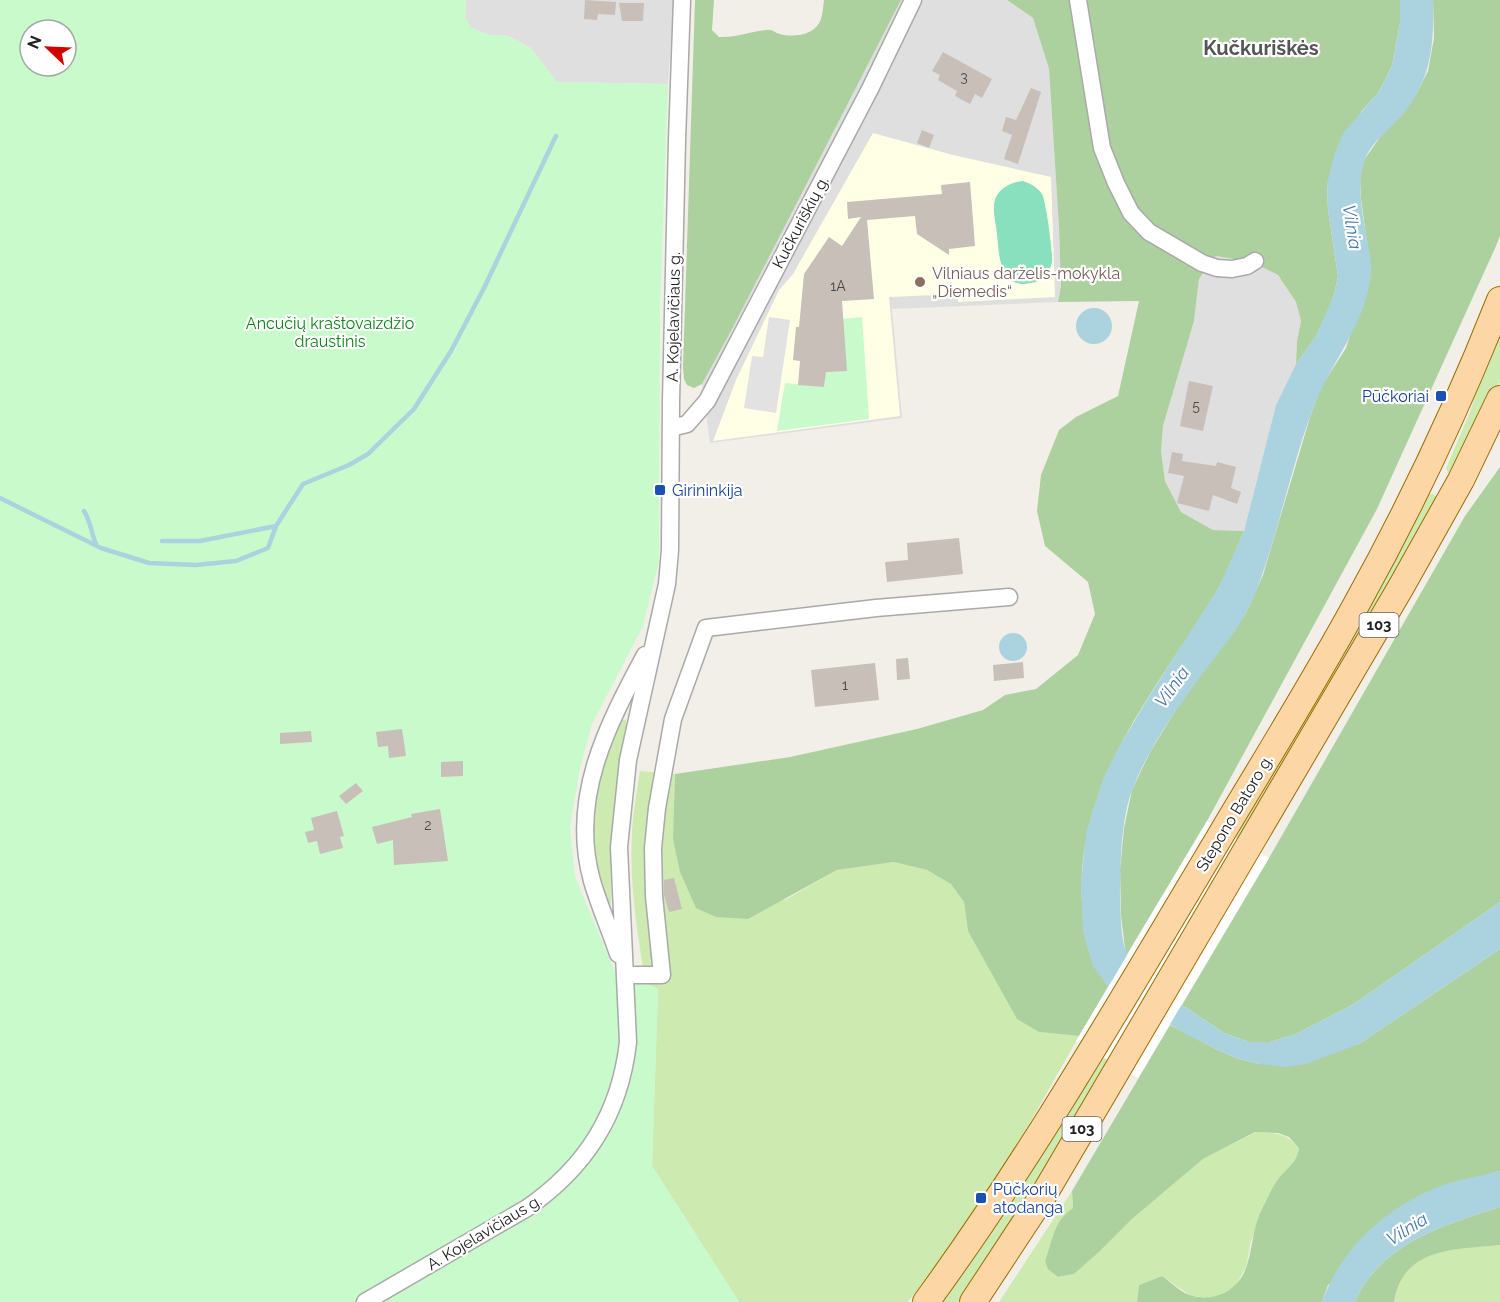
<svg xmlns="http://www.w3.org/2000/svg" width="1500" height="1302" viewBox="0 0 1500 1302" font-family="Raleway,sans-serif">
	<style>
		.residential { fill: #e0dfdf }
		.education { fill: #ffffe5 }
		.grass { fill: #cdebb0 }
		.forest { fill: #add19e }
		.park { fill: #c8facc; fill-rule: evenodd }
		.pitch { fill: #88e0be }
		.parking { fill: #e2e2e2 }
		.water { fill: #aad3df }
		.pier { fill: #fff }
		.lines { fill: none; stroke-linecap: round; stroke-linejoin: round }
		.stream { stroke: #aad3df; stroke-width: 4.5 }
		.building { fill: #c7bfb8 }
		.street-casing { stroke: #a9a9a9; stroke-width: 19 }
		.primary-casing { stroke: #a06b00; stroke-width: 28 }
		.street { stroke: #fff; stroke-width: 16 }
		.primary { stroke: #fcd6a4; stroke-width: 26 }
		.education-dot { fill: #8d6e63; stroke: #fff; stroke-width: 2 }
		.transit-dot { fill: #1a4fb4; stroke: #fff; stroke-width: 2 }
		.labels { text-anchor: middle; stroke-width: 4.5; stroke-linejoin: round; paint-order: stroke }
		.number-label { font-size: 14px; fill: #4b4948 }
		.shield { fill: #fff; stroke: #646464; stroke-width: 1.5 }
		.shield-label { font-size: 15px; font-weight: bold; fill: #222 }
		.street-label { font-size: 16px; fill: #222; stroke: #fff }
		.education-label { font-size: 16px; fill: #785e54; stroke: #fff; text-anchor: start }
		.park-label { font-size: 16px; fill: #0c8416; stroke: #fff }
		.transit-label { font-size: 16px; fill: #164399; stroke: #fff; text-anchor: start }
		.water-label { font-size: 18px; font-style: italic; fill: #4a7aab; stroke: #fff }
		.quarter-label { font-size: 20px; font-weight: bold; fill: #555; stroke: #fff }
	</style>
	<rect width="100%" height="100%" fill="#f2efe9"/>
	<path class="residential" d="M466,0H674L668,84L557,82L531,48L506,35H490L471,28L465,18Z
		M901,0H1007L1033,18L1049,69L1059,227L1061,286L1058,302L892,309L902,418L710,443L702,384Z
		M1216,256L1252,262L1278,275L1296,302L1301,321L1297,341L1296,364L1276,405L1244,531L1213,530L1181,512L1165,481L1161,451L1163,426L1194,321L1199,279L1211,261Z"/>
	<path class="education" d="M873,133L953,155L1051,177L1055,297L958,302V294L889,297L900,416L713,441L736,380L779,290L793,274Z"/>
	<path class="grass" d="M1500,323V382L1469,446L1450,475L1446,469L1448,464L1470,412L1488,351Z
		M1428,494H1433L1440,500L1239,840L1236,838L1259,794Z
		M620,719L626,720L627,726C614,784 610,843 611,903L609,904H607L596,868L591,831L599,769Z
		M640,771L675,774L674,799L785,900L837,870L894,862L927,870L952,884L964,902L968,931L1039,1032L1079,1036L1008,1161L959,1235L908,1302H739L652,1166L658,989L646,984C637,933 629,883 632,831C633,811 637,791 640,771Z
		M1104,1058L1108,1060L1052,1164L962,1302H941L1000,1217Z
		M1256,1132C1276,1133 1284,1132 1299,1148L1298,1154L1292,1165L1277,1180L1251,1241L1246,1267L1235,1287L1214,1298L1191,1296L1162,1276L1139,1285L1137,1302H999L1072,1191L1073,1208C1053,1221 1053,1240 1045,1261L1058,1277L1074,1274L1099,1252L1132,1219L1203,1159Z
		M1500,1245V1302H1394C1402,1246 1456,1250 1500,1245Z"/>
	<path class="forest" d="M695,0H714L712,30L719,37C736,38 751,31 767,30C772,29 775,33 780,34C794,38 816,35 821,19C823,13 823,6 824,0H901L731,331L702,384L694,388L687,385L684,379L683,367Z
		M1007,0H1400V23L1392,66L1379,92L1361,112L1327,184L1328,210L1338,276L1334,295L1327,314L1315,338L1296,364L1297,341L1301,321L1296,302L1278,275L1252,262L1216,256L1211,261L1199,279L1194,321L1163,426L1161,451L1165,481L1181,512L1213,530L1244,531C1236,550 1228,571 1218,589C1159,688 1075,779 1082,902C1084,939 1087,956 1108,987L1079,1036L1039,1032L1017,1019L968,931L964,902L951,884L927,870L894,862L837,870L748,919L716,917L696,908L680,872L673,839L675,774L790,757L917,729L983,710L1005,695L1036,689L1078,655L1095,614L1088,582L1045,546L1037,511L1041,475L1059,430L1076,417L1118,396L1139,301L1058,302L1061,286L1059,227L1049,69L1033,18Z
		M1433,0H1500V236L1496,246L1377,509L1207,821L1126,956L1121,916L1120,870L1124,828L1132,790L1150,752L1177,708L1246,613L1263,575L1311,414L1321,387L1346,348L1371,271L1361,199L1360,178L1364,160L1380,137L1402,114L1417,93L1428,71L1434,38Z
		M1500,467V902L1354,1004L1296,1034L1270,1042H1249L1224,1033L1182,1005L1269,858L1465,516Z
		M1500,949V1171L1475,1178L1328,1285L1322,1302H1137L1139,1285L1162,1276C1171,1282 1182,1294 1193,1296C1217,1302 1240,1289 1247,1265C1253,1246 1253,1225 1263,1207C1267,1199 1271,1190 1276,1182C1284,1170 1297,1164 1299,1148L1289,1137L1278,1133L1255,1132L1203,1159L1132,1219L1099,1252L1074,1274L1058,1277L1048,1269L1045,1261C1053,1240 1053,1221 1073,1208L1072,1191L1170,1025L1216,1049L1239,1059L1259,1064L1359,1044Z
		M1500,1207V1245C1456,1250 1403,1246 1394,1302H1355C1379,1244 1446,1224 1500,1207Z"/>
	<path class="park" d="M0,0H466L465,17L471,28L490,35H505L531,48L557,82L668,84L660,310L659,561L643,626L592,724L580,768L570,827L575,877L618,979L646,984L658,989L652,1166L739,1302H0ZM30,30H66V66H30Z
		M862,317L869,419L777,431L785,383L824,387L826,372L843,319Z"/>
	<path class="pitch" d="M1023,181C1031,184 1037,187 1042,194C1046,201 1053,253 1052,262C1051,268 1047,275 1043,278C1038,282 1032,283 1025,284C999,285 999,253 997,234C996,222 991,208 996,197C1001,187 1012,182 1023,181Z"/>
	<path class="parking" d="M769,317L790,320L776,413L744,408L752,356L763,357Z"/>
	<path class="water" d="M1400,0H1433C1434,44 1432,78 1403,114C1390,130 1370,142 1364,162C1355,190 1365,223 1369,251C1370,258 1372,265 1371,272C1367,324 1329,364 1312,411C1297,452 1286,496 1274,538C1266,563 1259,588 1247,611C1235,634 1216,655 1201,676C1175,711 1149,747 1133,788C1121,816 1120,867 1120,897C1121,918 1120,947 1132,964L1182,1005L1224,1033L1249,1042H1270L1296,1034L1354,1004L1500,902V949L1359,1044L1306,1064L1284,1067L1259,1064L1239,1059L1216,1049L1186,1034L1108,987L1093,966L1083,932L1081,884L1086,833L1103,779L1119,747L1150,695L1219,587L1244,531L1276,405L1296,364L1315,338L1334,295L1338,276L1328,210L1327,184L1335,152L1344,132L1379,92L1392,66L1400,23Z
		M1076 326a18 18 0 1 1 36 0a18 18 0 1 1-36 0Z
		M999 647a14 14 0 1 1 28 0a14 14 0 1 1-28 0Z
		M1500,1171V1207C1446,1224 1379,1244 1355,1302H1322C1341,1248 1387,1206 1441,1186C1460,1179 1481,1176 1500,1171Z"/>
	<path class="pier" d="M1207,821L1269,858L1138,1078L1076,1041Z"/>
	<g class="lines">
		<path class="stream" d="M0,498L101,548L149,563L196,565L236,561L268,548L276,526L303,484L349,465L368,454L414,409L451,351L484,288L556,136
			M84,511C91,522 91,533 96,544
			M162,541H200L276,526"/>
	</g>
	<path class="building" d="M585,0L616,2L615,15L598,14L597,20L584,19Z
		M619,3H644L643,21H622Z
		M943,52L992,79L982,98L975,94L970,104L955,96L957,91L938,80L940,75L932,71Z
		M1031,88L1041,92L1018,164L1004,159L1012,135L1002,131L1006,117L1016,120Z
		M922,130L934,135L929,148L917,143Z
		M970,182L975,246L949,249V255L917,234L915,216L867,220L874,299L842,301L847,371L826,372L824,387L798,385L800,361L793,360L796,327H799L804,274L829,237L842,246L861,217L848,219L847,202L942,194L941,185Z
		M1189,381L1213,386L1203,431L1180,426Z
		M1172,452L1183,454L1182,461L1216,466L1217,462L1236,467L1231,488L1241,492L1237,504L1213,495L1209,511L1177,503L1184,476L1168,473Z
		M959,538L963,574L887,582L885,562L908,560L907,543Z
		M908,658L910,679L897,680L896,659Z
		M1023,662L1024,678L994,681L993,665Z
		M875,663L879,700L815,707L811,670Z
		M402,729L406,756L389,758L388,746L378,747L376,732Z
		M311,731L312,742L280,744V733Z
		M463,761V776L441,777V762Z
		M356,783L363,791L346,804L339,796Z
		M440,809L448,861L394,865L393,840L377,844L372,827L412,817L411,814Z
		M337,811L344,836L340,837L343,848L320,854L317,841L308,843L305,832L314,830L311,818Z
		M674,878L682,909L669,912L664,895V880Z"/>
	<g class="lines">
		<g class="street-casing">
			<path id="street" d="M1078,0L1102,148L1116,183L1131,213L1149,232L1202,263L1217,268L1232,269L1247,266L1255,261
				M671,428L687,424L707,401L870,89L913,0
				M618,954C610,930 599,905 592,881C569,798 607,726 645,655
				M626,975H662L654,896L653,848L657,808L673,719L706,628L876,608L1009,597
				M365,1302L527,1208C586,1167 620,1114 628,1042L619,847L628,760L667,584L670,550L671,401L677,140L682,0"/>
		</g>
		<g class="primary-casing">
			<path id="primary" d="M926,1302C1029,1161 1116,1010 1206,860C1256,775 1309,691 1356,605C1411,506 1459,404 1500,300
				M973,1302L1046,1191L1401,587L1461,480L1500,399"/>
		</g>
		<use href="#street" class="street"/>
		<use href="#primary" class="primary"/>
	</g>
	<circle class="education-dot" cx="920" cy="282" r="6"/>
	<g class="transit-dot">
		<rect x="1435" y="390" width="12" height="12" rx="3"/>
		<rect x="654" y="484" width="12" height="12" rx="3"/>
		<rect x="975" y="1192" width="12" height="12" rx="3"/>
	</g>
	<g class="labels">
		<g class="number-label">
			<text x="964" y="82">3</text>
			<text x="838" y="291">1A</text>
			<text x="1196" y="411">5</text>
			<text x="845" y="690">1</text>
			<text x="428" y="830">2</text>
		</g>
		<g class="shield">
			<rect x="1359.5" y="613" width="39" height="24" rx="4.5"/>
			<rect x="1062.5" y="1117" width="39" height="24" rx="4.5"/>
		</g>
		<g class="shield-label">
			<text x="1379" y="630">103</text>
			<text x="1082" y="1134">103</text>
		</g>
		<g class="street-label">
			<text transform="translate(800 222) rotate(-62)" y="6">Kučkuriškių g.</text>
			<text transform="translate(673 317) rotate(-89)" y="6">A. Kojelavičiaus g.</text>
			<text transform="translate(1234 813) rotate(-59)" y="6">Stepono Batoro g.</text>
			<text transform="translate(484 1232) rotate(-31)" y="6">A. Kojelavičiaus g.</text>
		</g>
		<g class="education-label">
			<text x="932" y="279">Vilniaus darželis-mokykla<tspan x="932" dy="18">„Diemedis“</tspan></text>
		</g>
		<g class="park-label">
			<text x="330" y="329">Ancučių kraštovaizdžio<tspan x="330" dy="18">draustinis</tspan></text>
		</g>
		<g class="transit-label">
			<text x="1429" y="402" text-anchor="end">Pūčkoriai</text>
			<text x="672" y="496">Girininkija</text>
			<text x="993" y="1195">Pūčkorių<tspan x="993" dy="18">atodanga</tspan></text>
		</g>
		<g class="water-label">
			<text transform="translate(1352 227) rotate(81)" y="6">Vilnia</text>
			<text transform="translate(1172 687) rotate(-54)" y="6">Vilnia</text>
			<text transform="translate(1407 1229) rotate(-32)" y="6">Vilnia</text>
		</g>
		<g class="quarter-label">
			<text x="1261" y="55">Kučkuriškės</text>
		</g>
	</g>
	<g transform="translate(48 48) rotate(293)"><circle r="28" fill="#ffffff" stroke="#a7a7a7" stroke-width="1.5"/>
	<path d="M0-4.5L10 22L0 15L-10 22Z" fill="#d40000"/>
	<text y="-9" font-size="16" font-weight="bold" text-anchor="middle" fill="#222222">N</text>
	</g>
</svg>
